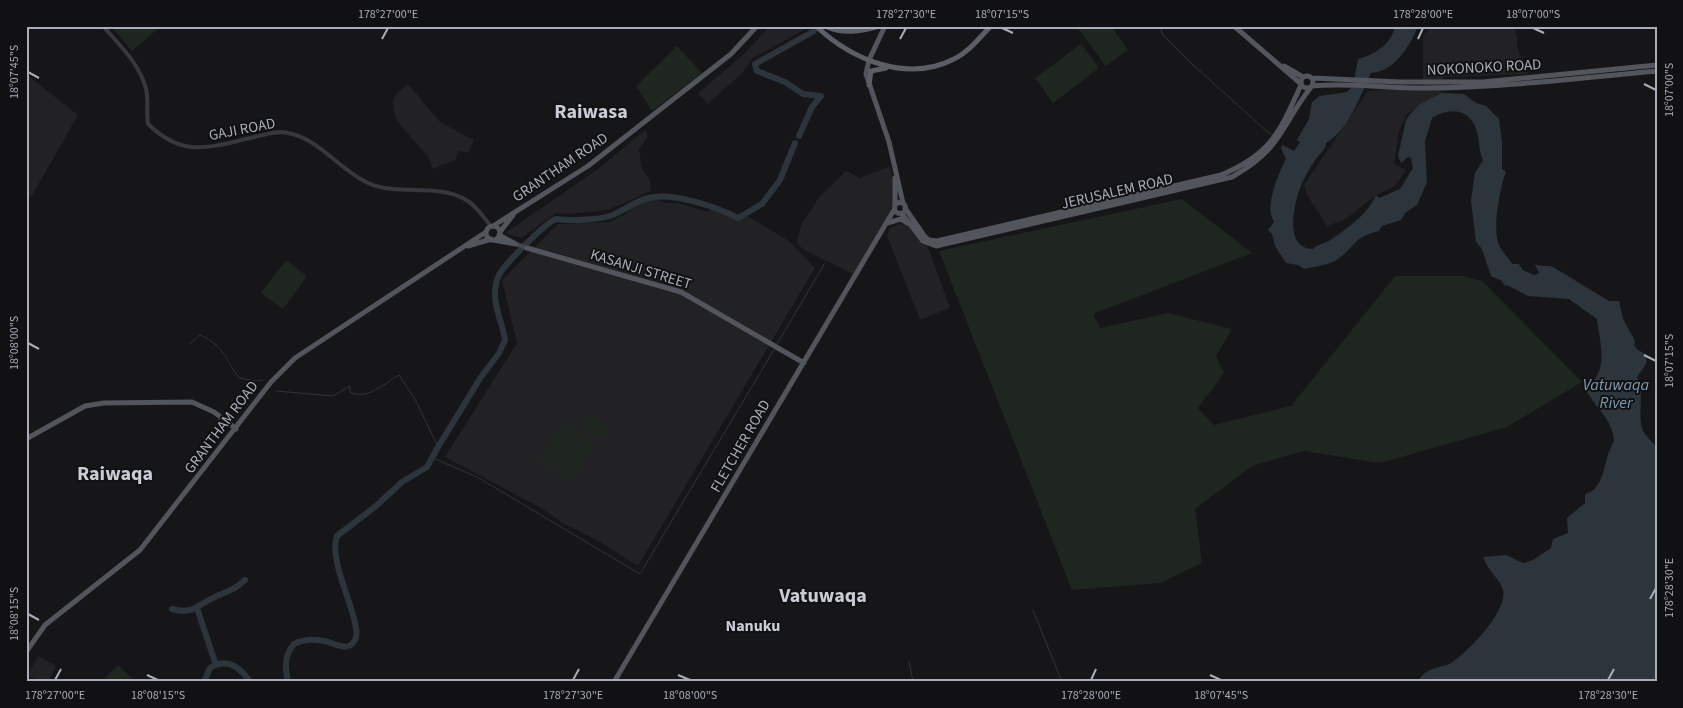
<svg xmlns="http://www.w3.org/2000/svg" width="1683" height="708" viewBox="0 0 1683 708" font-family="'Source Sans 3',sans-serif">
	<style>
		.built { fill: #222225 }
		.green { fill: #1e261f }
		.water { fill: #2c353c }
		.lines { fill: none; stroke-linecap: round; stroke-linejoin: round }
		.stream { stroke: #2c353c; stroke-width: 1 }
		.river { stroke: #2c353c; stroke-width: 6 }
		.tertiary { stroke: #37383d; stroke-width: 4 }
		.secondary { stroke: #45474d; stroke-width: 4.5 }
		.primary { stroke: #53555c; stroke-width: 5 }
		.trunk { stroke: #5b5e65; stroke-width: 5 }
		.ticks { fill: none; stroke: #a8adb8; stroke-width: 2 }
		.labels { text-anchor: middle; stroke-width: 4; stroke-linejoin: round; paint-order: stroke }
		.street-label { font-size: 15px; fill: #a8adb8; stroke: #111113 }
		.water-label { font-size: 16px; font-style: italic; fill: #7f9bb3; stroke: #111113 }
		.neighbourhood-label { font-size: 16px; font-weight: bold; fill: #c9ccd4; stroke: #111113 }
		.district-label { font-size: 20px; font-weight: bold; fill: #c9ccd4; stroke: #111113 }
		.neatline { fill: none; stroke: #a8adb8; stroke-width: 2 }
		.ticks-label { font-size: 12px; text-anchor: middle; fill: #a8adb8 }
	</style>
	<rect width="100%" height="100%" fill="#161618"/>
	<path class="built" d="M770,26L809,27L753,58L742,73L708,104L698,93L744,54Z
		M1432,26H1514L1517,36V47L1528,74L1444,77L1441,92L1407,114L1399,131L1394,164L1406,170L1395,186L1376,195L1346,219L1327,226L1307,195L1304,185L1368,91L1423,87V35Z
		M26,74L78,115L33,194L26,199Z
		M408,84L440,122L474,140L468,153L459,151L455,160L433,169L429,158L397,121L394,112L393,100L399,91Z
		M645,130L648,136L639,149L642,169L650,180L651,191L608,210L569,214L556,213L521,238L505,233L598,169Z
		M890,166L893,179L894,200L888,219L853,274L806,251L798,245V236L802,223L820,196L846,171L860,178Z
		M654,198L665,203H679L707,212L711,209L721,210L730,216H747L789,241L815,268L638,566L600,542L561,522L541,508L445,457L517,343L502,280L558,224L610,222L627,213L636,202Z
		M900,224L906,225L927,244L950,308L920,320L887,236L890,228Z
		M38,656L56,666L48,682L27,676Z"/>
	<path class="green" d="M111,26H161L132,51Z
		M1076,26H1111L1128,50L1106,66Z
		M1081,44L1099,68L1053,103L1035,78Z
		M677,46L702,73L652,111L636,86Z
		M1182,199L1252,253L1093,314L1100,328L1168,313L1232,329L1216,356L1224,373L1198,408L1214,425L1291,406L1395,276H1463L1482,281L1582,382L1507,427L1380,463L1303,451L1252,466L1195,509L1202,563L1160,583L1072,590L939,251Z
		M286,260L307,276L283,309L261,293Z
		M588,413L610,425L602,439L580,426Z
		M563,422L595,441L571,482L539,463Z
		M118,665L136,682H101Z"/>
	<path class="water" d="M1395,26H1418C1410,46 1394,72 1371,73C1360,96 1349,130 1326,143L1325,148C1318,156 1310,167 1305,177C1296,194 1280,248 1313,249C1318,244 1324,244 1330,240C1347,229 1368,214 1376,195L1379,198L1400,189L1413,168L1411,158L1408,157L1401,163L1398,156L1406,120L1411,113L1419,105L1441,93L1464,94L1476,103L1486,106L1499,119L1502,141V169L1506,172C1500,186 1492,230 1499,245C1502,251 1508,258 1512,264H1519L1523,270L1534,275L1539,273L1535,264C1541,267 1549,265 1553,267C1572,278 1590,290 1609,301H1619L1623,319L1635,341L1634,345L1638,350L1647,355L1646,364L1637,377C1644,386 1639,411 1641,423C1642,436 1652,439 1657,449V682H1417C1420,678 1424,673 1428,671C1436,666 1447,667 1454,661C1469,650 1508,611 1503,590C1500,579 1488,571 1483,557L1506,555L1523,563L1533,560L1551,548L1553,539L1568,533L1567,518L1585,503V494C1601,490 1603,472 1607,458C1608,452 1612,446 1614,440C1612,417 1593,407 1585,387C1610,374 1600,343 1597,319L1569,299L1528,296L1509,286L1504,285L1502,281L1491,276L1482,249L1476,242L1471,201L1475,173L1483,160C1478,149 1480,135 1474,124C1465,107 1446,109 1432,118L1425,141L1427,182L1417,205L1405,213L1401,220L1382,226L1379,231C1353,237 1356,246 1338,259C1330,265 1313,267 1304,269L1298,265L1286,263L1275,246L1272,234L1268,230L1274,222C1264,208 1278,174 1286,159L1281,148L1282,145L1294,151L1300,142L1297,140L1309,119L1312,102L1320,96L1347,92L1353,86L1358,59C1374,55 1392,44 1395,26Z"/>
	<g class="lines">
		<path class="stream" d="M1161,26L1162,34L1191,63L1271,135
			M190,344L200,335C226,347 224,358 239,378L255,381L263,380
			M777,344L825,263
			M276,391L333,396L350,386V392C367,401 385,383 399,375L416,401L438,447
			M433,458L477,477L640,574L775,348
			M1033,610L1062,682
			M909,662L913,682"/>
		<path class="river" d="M799,136L812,107L821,96L803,94L785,82L757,71L755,64L814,31
			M197,608L216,665
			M172,609C194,615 196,605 213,598C227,591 233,591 245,580
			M204,682L210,668C227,657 240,667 250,682
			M288,682C285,667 284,656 294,644C303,639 314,639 324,641C333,642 348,654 355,640C364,623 327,564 337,536L376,506L402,482L427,467L438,447L481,377L499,353L505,340C503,324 495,311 495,294C495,289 496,281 499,275C505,264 545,223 556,219C570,221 597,220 610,216C624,211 634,201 649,198C673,192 717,207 738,218L762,204L780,180L795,143"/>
		<path class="tertiary" d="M103,26C119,45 140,64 146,89C149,100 146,113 148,124C184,159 210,147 254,137C265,135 276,130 288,133C320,139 339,170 368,183C399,197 438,182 468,201C477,207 484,218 491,226"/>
		<path class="secondary" d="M516,244L527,248"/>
		<path class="primary" d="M885,26L869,60L866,74L889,142L903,203
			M1234,26L1300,83
			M1284,66L1303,77
			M1301 82a6 6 0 1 1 12 0a6 6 0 1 1-12 0Z
			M1312,78L1400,82H1483L1657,65
			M1312,86C1351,82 1390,89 1430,88C1506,87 1581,78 1657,71
			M894.5 208a5.5 5.5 0 1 1 11 0a5.5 5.5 0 1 1-11 0Z
			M895,205V178
			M905,208L925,237L929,240L937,241L1221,175C1272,154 1280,131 1301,85
			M902,214L923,241L936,246L1232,177C1282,149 1280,127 1311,87
			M887,223L901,219L907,223
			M493,226L588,166L731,54L757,26
			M486 233a7 7 0 1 1 14 0a7 7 0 1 1-14 0Z
			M500,232L513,215
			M499,235L514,243
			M493,240L516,244
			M468,246L491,239
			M527,248L681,292L804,363
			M26,439L85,406L104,403L192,402L214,412L236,429
			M26,652L45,625L140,550L271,382L295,358L486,232
			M614,682L894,210"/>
		<path class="trunk" d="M816,26C852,60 907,83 954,59C969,52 979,38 991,26
			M825,26C844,35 861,31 880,26
			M869,85L871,71L886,68"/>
	</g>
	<path class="ticks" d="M1002,28L1013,33M1533,28L1544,33M382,39L388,28M900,39L906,28M1418,39L1423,28M28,72L39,78M1644,84L1656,90M28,343L39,349M1644,355L1656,361M1650,599L1656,588M28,614L39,620M147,675L158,680M678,675L690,680M1210,675L1221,680M55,680L61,669M573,680L579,669M1091,680L1096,669M1608,680L1614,669"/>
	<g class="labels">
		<g class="street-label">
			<text transform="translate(1484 67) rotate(-3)" y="5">NOKONOKO ROAD</text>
			<text transform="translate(242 129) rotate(-11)" y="5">GAJI ROAD</text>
			<text transform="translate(560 167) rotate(-34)" y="5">GRANTHAM ROAD</text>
			<text transform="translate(1117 191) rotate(-13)" y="5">JERUSALEM ROAD</text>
			<text transform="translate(641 269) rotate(17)" y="5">KASANJI STREET</text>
			<text transform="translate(221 427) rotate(-53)" y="5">GRANTHAM ROAD</text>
			<text transform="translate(740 446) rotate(-60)" y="5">FLETCHER ROAD</text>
		</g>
		<g class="water-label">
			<text x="1616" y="390">Vatuwaqa<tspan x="1616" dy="18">River</tspan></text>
		</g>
		<g class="neighbourhood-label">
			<text x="753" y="631">Nanuku</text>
		</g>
		<g class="district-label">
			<text x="591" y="118">Raiwasa</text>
			<text x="115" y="480">Raiwaqa</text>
			<text x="823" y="602">Vatuwaqa</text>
		</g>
	</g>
	<rect width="1683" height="708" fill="none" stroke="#111113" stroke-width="55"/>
	<rect x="28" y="28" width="1628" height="652" class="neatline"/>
	<g class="ticks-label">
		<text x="388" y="18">178°27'00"E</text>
		<text x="906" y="18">178°27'30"E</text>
		<text x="1002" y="18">18°07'15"S</text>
		<text x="1423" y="18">178°28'00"E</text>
		<text x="1533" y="18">18°07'00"S</text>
		<text transform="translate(14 72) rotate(-90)" y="4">18°07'45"S</text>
		<text transform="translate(1669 90) rotate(-90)" y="4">18°07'00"S</text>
		<text transform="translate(14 343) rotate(-90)" y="4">18°08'00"S</text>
		<text transform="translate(1669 361) rotate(-90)" y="4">18°07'15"S</text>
		<text transform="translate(1669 588) rotate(-90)" y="4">178°28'30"E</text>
		<text transform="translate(14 614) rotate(-90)" y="4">18°08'15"S</text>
		<text x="55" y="699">178°27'00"E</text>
		<text x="158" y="699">18°08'15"S</text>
		<text x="573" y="699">178°27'30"E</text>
		<text x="690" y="699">18°08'00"S</text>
		<text x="1091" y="699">178°28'00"E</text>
		<text x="1221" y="699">18°07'45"S</text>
		<text x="1608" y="699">178°28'30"E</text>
	</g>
</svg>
